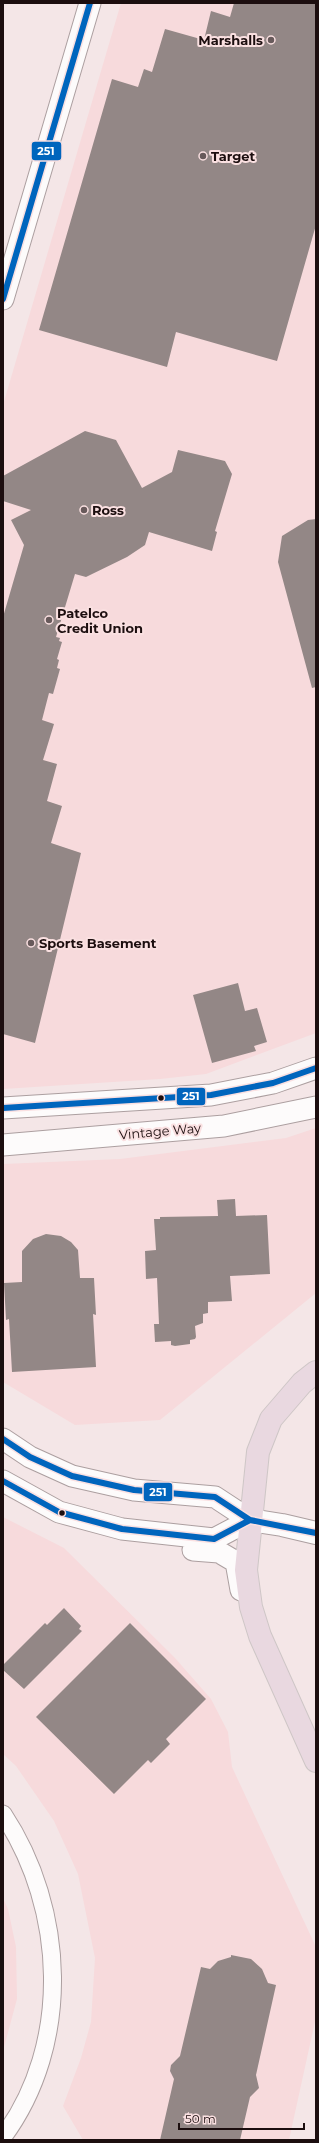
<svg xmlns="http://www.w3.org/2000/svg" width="319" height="2143" viewBox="0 0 319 2143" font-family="Montserrat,sans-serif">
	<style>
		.built { fill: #f7dadc }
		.building { fill: #938786 }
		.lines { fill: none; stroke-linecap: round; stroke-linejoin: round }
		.minor-casing { stroke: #ac9fa0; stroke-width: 19 }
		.tertiary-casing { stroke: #ac9fa0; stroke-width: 23 }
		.secondary-casing { stroke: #ac9fa0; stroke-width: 24 }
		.motorway-casing { stroke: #cec6c6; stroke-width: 24 }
		.minor { stroke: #fdfbfb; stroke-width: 17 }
		.tertiary { stroke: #fdfbfb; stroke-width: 21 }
		.secondary { stroke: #fdfbfb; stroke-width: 22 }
		.motorway { stroke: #e9d8e0; stroke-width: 22 }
		.bus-1-casing { stroke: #fae0e1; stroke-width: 9 }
		.bus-1 { stroke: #0065bd; stroke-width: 6 }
		.poi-dot { fill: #685a5b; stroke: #fae0e1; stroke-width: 1.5 }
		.bus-dot { fill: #1c0e0f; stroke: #fae0e1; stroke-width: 1.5 }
		.labels { text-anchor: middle; stroke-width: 4; stroke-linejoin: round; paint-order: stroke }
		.poi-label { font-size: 13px; font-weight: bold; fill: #1c0e0f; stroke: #fae0e1; text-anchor: start }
		.street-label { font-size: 13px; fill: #1c0e0f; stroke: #fae0e1 }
		.line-badge { stroke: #fae0e1; stroke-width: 1.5 }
		.badge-label { font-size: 11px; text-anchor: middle; font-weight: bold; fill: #fff }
	</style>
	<rect width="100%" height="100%" fill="#f4e6e7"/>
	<path class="built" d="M121,3H316V1033L206,1074L160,1079L3,1089V405Z
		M316,1128V1293L160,1420L75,1425L3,1382V1164L120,1159L286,1138Z
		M3,1517L64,1548L175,1658L211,1699L228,1732L232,1767L316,1947V2017L289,2140H83L63,2106L81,2058L91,2022L95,1958L78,1874L54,1821L16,1766L3,1754Z
		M3,1898L8,1909L16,1947L17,1999L3,2051Z"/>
	<path class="building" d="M234,3H316V225L277,361L176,332L167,367L39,330L112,79L138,87L144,69L152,72L165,29L204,40L211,11L230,17Z
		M85,431L116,440L142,488L172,472L178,450L225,461L232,474L215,531L217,532L212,551L149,532L145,545L127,557L86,577L75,574L56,637L60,638L59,641L62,642L57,659L59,660L57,668L60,669L53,694L49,693L42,720L54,724L43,760L57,764L47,801L62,806L51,843L81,853L35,1043L3,1034V617L24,545L11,520L31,510L3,501V476Z
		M316,519V687L312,688L278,562L282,536L308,520Z
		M238,983L245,1011L257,1008L267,1042L254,1046L256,1051L212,1063L193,995Z
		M235,1199L236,1216L267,1215L270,1274L230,1276L232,1301L208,1302V1313L203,1314V1323L195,1326L196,1337L195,1339L190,1340V1344L175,1346L171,1345V1341L155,1342L154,1324H159L157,1278L146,1279L145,1251L156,1250L154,1219H160V1217L218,1216L217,1200Z
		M46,1234L61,1236L71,1242L78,1250L80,1278H94L96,1315L93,1314L96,1367L12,1372L9,1319L6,1320L4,1283L22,1282V1251L33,1239Z
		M64,1608L81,1626L79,1629L82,1631L24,1689L3,1670V1665L45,1623L47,1625Z
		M130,1623L206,1699L166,1739L170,1744L151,1763L148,1760L114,1794L36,1717Z
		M231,1955L251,1959L262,1969L268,1983L276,1985L256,2075L259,2088L250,2097L240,2140H160L174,2079L170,2071L171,2065L180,2056L201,1967L210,1969L218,1961L231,1957Z"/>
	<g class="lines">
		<g class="minor-casing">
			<path id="minor" d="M3,1814C66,1909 72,2044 3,2137"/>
		</g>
		<g class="tertiary-casing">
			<path id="tertiary" d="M3,299L90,3
				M3,1108L211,1095L273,1083L316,1068
				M3,1145L224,1126L316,1107
				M3,1439L30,1457L72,1476L134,1490L215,1497L250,1520L214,1539L122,1529L59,1512L3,1481
				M193,1550L219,1552L236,1562L241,1590"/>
		</g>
		<g class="secondary-casing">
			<path id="secondary" d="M250,1520L282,1525L316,1533"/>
		</g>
		<g class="motorway-casing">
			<path id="motorway" d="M316,1372L302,1383L271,1419L258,1452L246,1570L251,1607L260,1636L316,1761"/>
		</g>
		<use href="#minor" class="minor"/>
		<use href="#tertiary" class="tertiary"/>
		<use href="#secondary" class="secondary"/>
		<use href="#motorway" class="motorway"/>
		<g class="bus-1-casing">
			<path id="bus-1" d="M3,299L90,3
				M3,1108L211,1095L273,1083L316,1068
				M3,1439L30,1457L72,1476L134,1490L215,1497L250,1520L316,1533
				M3,1481L59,1512L122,1529L214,1539L250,1520"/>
		</g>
		<use href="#bus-1" class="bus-1"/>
	</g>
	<g class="poi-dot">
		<circle cx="271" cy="40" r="4"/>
		<circle cx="203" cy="156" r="4"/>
		<circle cx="84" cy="510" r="4"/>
		<circle cx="49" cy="620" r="4"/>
		<circle cx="31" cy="943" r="4"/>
	</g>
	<g class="bus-dot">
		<circle cx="161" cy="1098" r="3.5"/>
		<circle cx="62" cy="1513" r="3.5"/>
	</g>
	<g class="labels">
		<g class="poi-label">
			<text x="263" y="45" text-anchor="end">Marshalls</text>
			<text x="211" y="161">Target</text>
			<text x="92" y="515">Ross</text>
			<text x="57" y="618">Patelco<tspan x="57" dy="15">Credit Union</tspan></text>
			<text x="39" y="948">Sports Basement</text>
		</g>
		<g class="street-label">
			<text transform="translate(160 1131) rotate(-5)" y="5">Vintage Way</text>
		</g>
	</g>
	<g class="line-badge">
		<rect x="31" y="141" width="31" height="20" rx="4" fill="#0065bd"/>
		<rect x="176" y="1087" width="30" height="19" rx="4" fill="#0065bd"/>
		<rect x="143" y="1482" width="30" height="20" rx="4" fill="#0065bd"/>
	</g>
	<g class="badge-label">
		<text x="46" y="155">251</text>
		<text x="191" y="1100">251</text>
		<text x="158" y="1496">251</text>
	</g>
	<rect width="319" height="2143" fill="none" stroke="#1c0e0f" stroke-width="8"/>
	<path d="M179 2123v6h125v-6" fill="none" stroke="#1c0e0f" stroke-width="2"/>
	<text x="185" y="2123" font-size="12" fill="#1c0e0f" stroke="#fae0e1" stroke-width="3" paint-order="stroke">50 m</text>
</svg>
